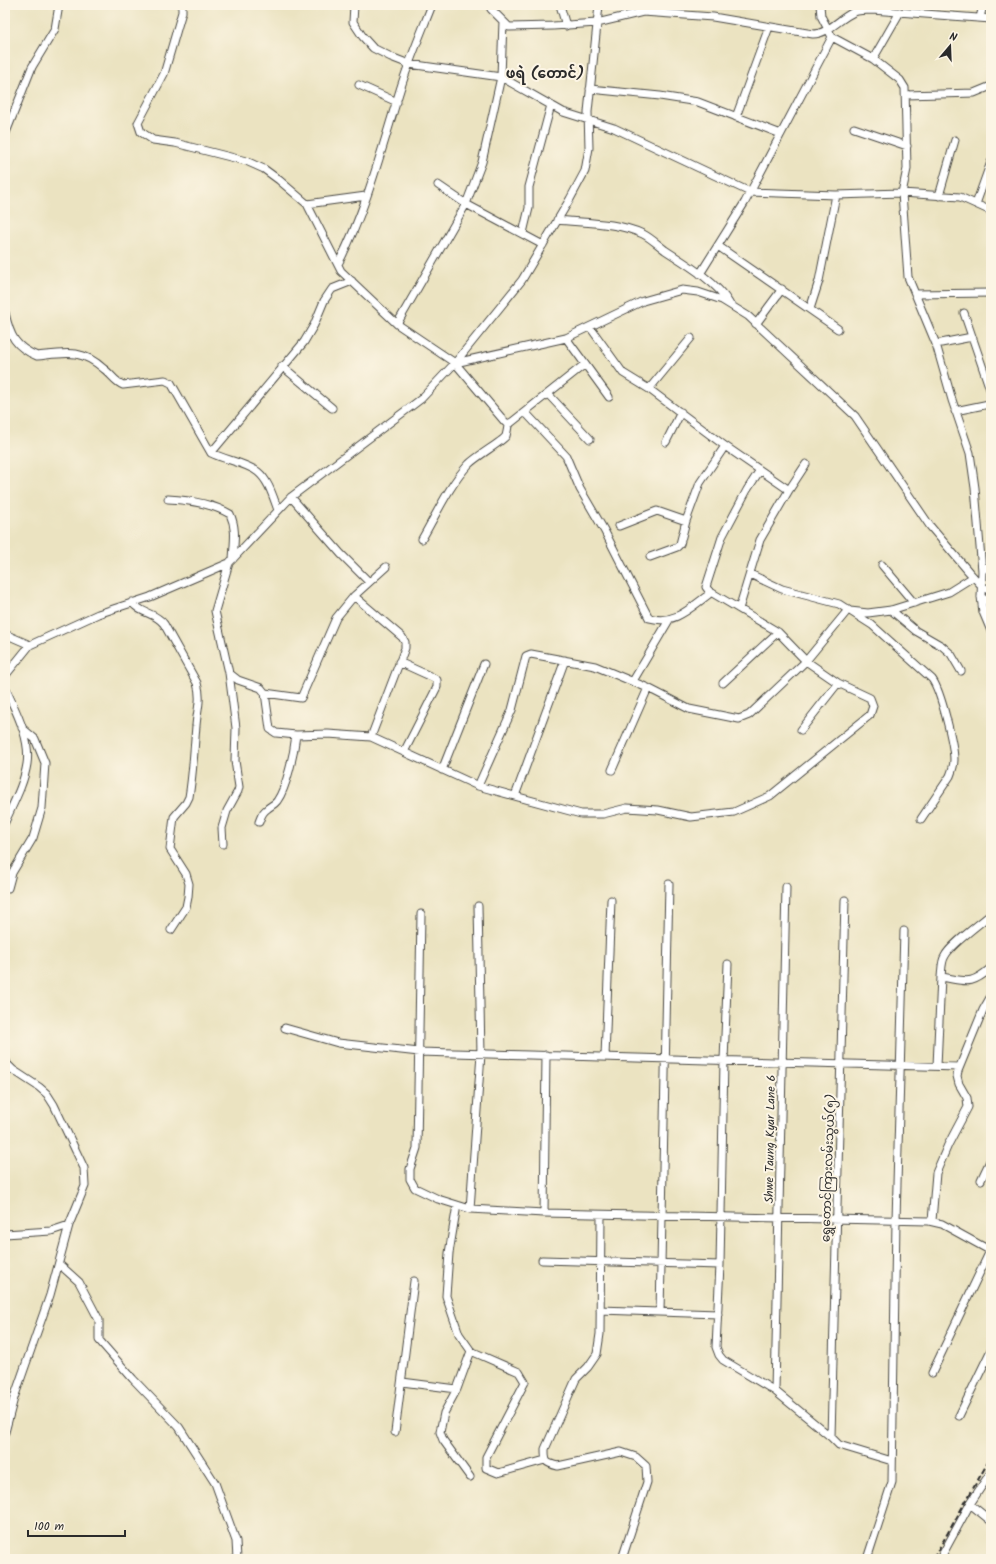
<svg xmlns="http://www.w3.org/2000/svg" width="996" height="1564" viewBox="0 0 996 1564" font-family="Kalam,'Noto Sans Myanmar',sans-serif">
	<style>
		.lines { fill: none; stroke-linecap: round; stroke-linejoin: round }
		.minor-casing { stroke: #484742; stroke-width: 9 }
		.minor { stroke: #fff; stroke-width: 7 }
		.rail { stroke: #2b2b2b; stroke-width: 2; stroke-dasharray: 6 3; stroke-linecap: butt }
		.labels { text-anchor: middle; stroke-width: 4; stroke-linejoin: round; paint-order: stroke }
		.street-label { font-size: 12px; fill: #2b2b2b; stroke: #fcf5e5 }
		.quarter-label { font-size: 14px; font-weight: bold; fill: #2b2b2b; stroke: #fcf5e5 }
	</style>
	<rect width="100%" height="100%" fill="#fcf5e5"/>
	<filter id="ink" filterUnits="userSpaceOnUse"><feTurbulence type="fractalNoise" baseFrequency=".025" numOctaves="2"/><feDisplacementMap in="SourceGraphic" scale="8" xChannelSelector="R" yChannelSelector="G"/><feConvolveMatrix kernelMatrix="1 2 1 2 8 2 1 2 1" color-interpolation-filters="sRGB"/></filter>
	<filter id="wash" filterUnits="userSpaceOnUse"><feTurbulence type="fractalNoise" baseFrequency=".012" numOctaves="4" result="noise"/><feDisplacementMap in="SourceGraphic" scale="16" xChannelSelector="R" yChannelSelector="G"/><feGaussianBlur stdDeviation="0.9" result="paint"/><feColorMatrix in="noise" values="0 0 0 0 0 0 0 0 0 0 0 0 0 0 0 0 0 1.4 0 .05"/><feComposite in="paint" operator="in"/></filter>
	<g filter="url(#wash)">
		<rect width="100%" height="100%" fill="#ebe3c1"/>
	</g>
	<g filter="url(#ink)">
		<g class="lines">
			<g class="minor-casing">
				<path id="minor" d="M182,5V12L164,74L138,123L141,132L153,140L175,143L246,161L264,169L279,180L307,204L341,271L397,324L455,363L505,422L508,424L512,422L585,364
					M354,5L353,22L363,37L373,48L391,57L409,64L501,77L563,112L614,128L750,192L836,195L902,193L960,197L991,211
					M489,5L491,9L509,27L553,26L597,23L643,12L713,17L813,34C828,34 840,18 854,12C859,10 867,10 872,10L991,19
					M560,5L566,26
					M820,5L821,16L832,37L873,59L900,80L905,88L907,169L902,193L908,277L936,344L952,400L970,453L975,488L980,547L982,571L981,597L983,612L991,631
					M980,18L983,5
					M873,59L900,12
					M359,85L397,102
					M590,89L660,96L698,102L781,134
					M906,95L974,93L991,86
					M736,117L769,27
					M854,128L907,146
					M5,135L32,67L55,29L59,5
					M438,185L466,204L543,245
					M939,196L955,140
					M307,204L366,196
					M976,204L991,162
					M557,220C585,223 617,222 643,234C651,238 658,245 665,250C685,263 717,282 729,303
					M523,233L529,208V187L551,105
					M718,246L838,329
					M338,264C366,211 382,148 400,90C409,61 421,33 432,5
					M700,274L745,202L832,37
					M915,294L991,293
					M810,309L819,281L836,195
					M5,313C10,336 15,347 37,356C65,353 81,348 104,369C111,374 115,382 123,385L165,380L171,383L211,453C225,460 247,463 258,472C269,481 273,497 278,510
					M964,313L991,392
					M397,324L466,204L482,162L501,77L503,21
					M756,324L782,289
					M590,327L623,373L649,389L725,446L789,490
					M566,338L609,397
					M936,344L972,337
					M455,363L566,338L643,301L682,290L698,292L722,300L748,316L855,416L930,526L969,572L981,585L991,592
					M282,366L332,408
					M649,389L691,338
					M548,394L590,439
					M955,411L989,404L991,402
					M525,412L566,456L580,489L604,530L649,618C674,625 689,609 708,595L709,591
					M666,442L681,412
					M211,453L304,342L314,325L324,301L332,289L352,281
					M291,497L341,554L369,582
					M168,499C188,500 211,503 230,514C237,529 234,542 233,559
					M619,526L657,511L686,521
					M422,539C436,515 450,484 469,464C477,456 503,441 506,436C507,432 508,427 508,424
					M650,557L677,547L680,544L686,521L700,483L725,446
					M882,565L914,603
					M982,571L991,564
					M750,574L782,589L839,604L872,625L932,679C941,691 954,745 954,760C954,766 952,771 950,776L921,819
					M354,596L402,637L405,642V648L371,737
					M981,597L988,601L991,604
					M132,602C140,614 155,612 164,624L197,683C202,700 197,710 196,726C194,749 193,774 189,797L186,803L174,817L170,849L186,874L189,884L188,897L186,907L171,930
					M739,609L760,540L789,490L806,464
					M891,610L916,631L942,646L951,654L961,671
					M850,611L868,613L891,610L949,592L973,577
					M5,634L30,645
					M399,662L432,677L437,680V687L404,752
					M229,673L238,680L261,688L265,693L270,729L276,733L296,735L328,734L371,737L478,786L581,814H603L627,808L658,810L691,817L734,812L770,796L870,715L873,706L870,698L838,683L806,661L778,632L709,591L706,587L722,537L747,490L760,470
					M5,676L30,645L98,614L150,597L229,563
					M633,681L669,620
					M723,683L778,632
					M5,687C15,710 31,738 27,764C24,784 13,804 5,822
					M265,693L301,698L336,618L354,596L386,567
					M801,730L838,683
					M442,770L484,664
					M612,770L648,688
					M478,786L512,710L526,656L531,654L595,666L648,688L689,709L739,719L749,715L806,661L848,610
					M515,796L565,660
					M259,822C261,817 262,812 267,809C270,806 274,805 277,801C287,787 294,753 296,735
					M223,844L222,828L227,811L238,791L239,787L235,761L236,728L229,673L215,611L229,563L291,497L421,399L455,363L522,280L570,199L585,171L589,148L588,112L599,5
					M8,888L12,873L33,838L42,808L45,763L35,739L22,728
					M421,914L417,1148L410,1169V1179L415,1188L438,1199L470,1209L544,1213L929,1221L942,1224L991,1251
					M728,964L724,1060L720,1265L716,1347L719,1355L723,1360L775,1391L831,1437L839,1445L892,1461
					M941,977C967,981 970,986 991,968
					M285,1028L338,1043L419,1052L959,1067
					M605,1057L611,900
					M5,1058L7,1064L13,1070L39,1087L47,1094L54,1105L84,1168L85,1186L69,1225L50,1295L14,1398L5,1432
					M937,1066L941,977C942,970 941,962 945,956C950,945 981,923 991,914
					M981,1180L991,1159
					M457,1205L449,1253L446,1296L459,1334L471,1351L519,1372L525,1382L486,1457V1468L498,1473L545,1460
					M470,1209L481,1054L478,906
					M544,1213L546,1055
					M601,1215L600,1334L597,1354L588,1367L576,1379L545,1449C545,1462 545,1463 558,1466L621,1452L636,1457L646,1466L647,1482L622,1559
					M932,1221L936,1173L948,1145L968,1107L967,1098L959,1084L957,1076L958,1071L983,1010L991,996
					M5,1234L51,1231L69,1225
					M542,1260L720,1265
					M59,1264L79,1282L99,1320V1340L133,1379L179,1427L215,1483L236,1541L237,1559
					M600,1310L718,1314
					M660,1312L669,884
					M932,1373L990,1251
					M402,1382L457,1389
					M775,1391L786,887
					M959,1416L991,1350
					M395,1432L414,1281
					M831,1437L845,900
					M470,1477L443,1440L440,1432L444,1413L457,1389L471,1351
					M970,1504L991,1521
					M867,1559L892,1482L896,1220L904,931
					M940,1559L970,1504L991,1472"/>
			</g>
			<use href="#minor" class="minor"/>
			<path class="rail" d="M933,1559L991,1457"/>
		</g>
	</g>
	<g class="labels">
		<g class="street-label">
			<text transform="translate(770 1139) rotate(-89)" y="4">Shwe Taung Kyar Lane 6</text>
			<text transform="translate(828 1168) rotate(-88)" y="4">ရွှေတောင်ကြားလမ်းသွယ်(၅)</text>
		</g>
		<g class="quarter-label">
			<text x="545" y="78">ဖရဲ (တောင်)</text>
		</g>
	</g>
	<rect width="996" height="1564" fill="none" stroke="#fcf5e5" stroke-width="20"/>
	<g transform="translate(950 46) rotate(19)" stroke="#fcf5e5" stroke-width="3" paint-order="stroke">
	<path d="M0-3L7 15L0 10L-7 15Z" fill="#2b2b2b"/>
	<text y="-6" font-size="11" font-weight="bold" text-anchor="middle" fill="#2b2b2b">N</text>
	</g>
	<path d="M28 1530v6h97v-6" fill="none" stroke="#2b2b2b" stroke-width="2"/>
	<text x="34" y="1530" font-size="12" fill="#2b2b2b" stroke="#fcf5e5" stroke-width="3" paint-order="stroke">100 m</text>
</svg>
